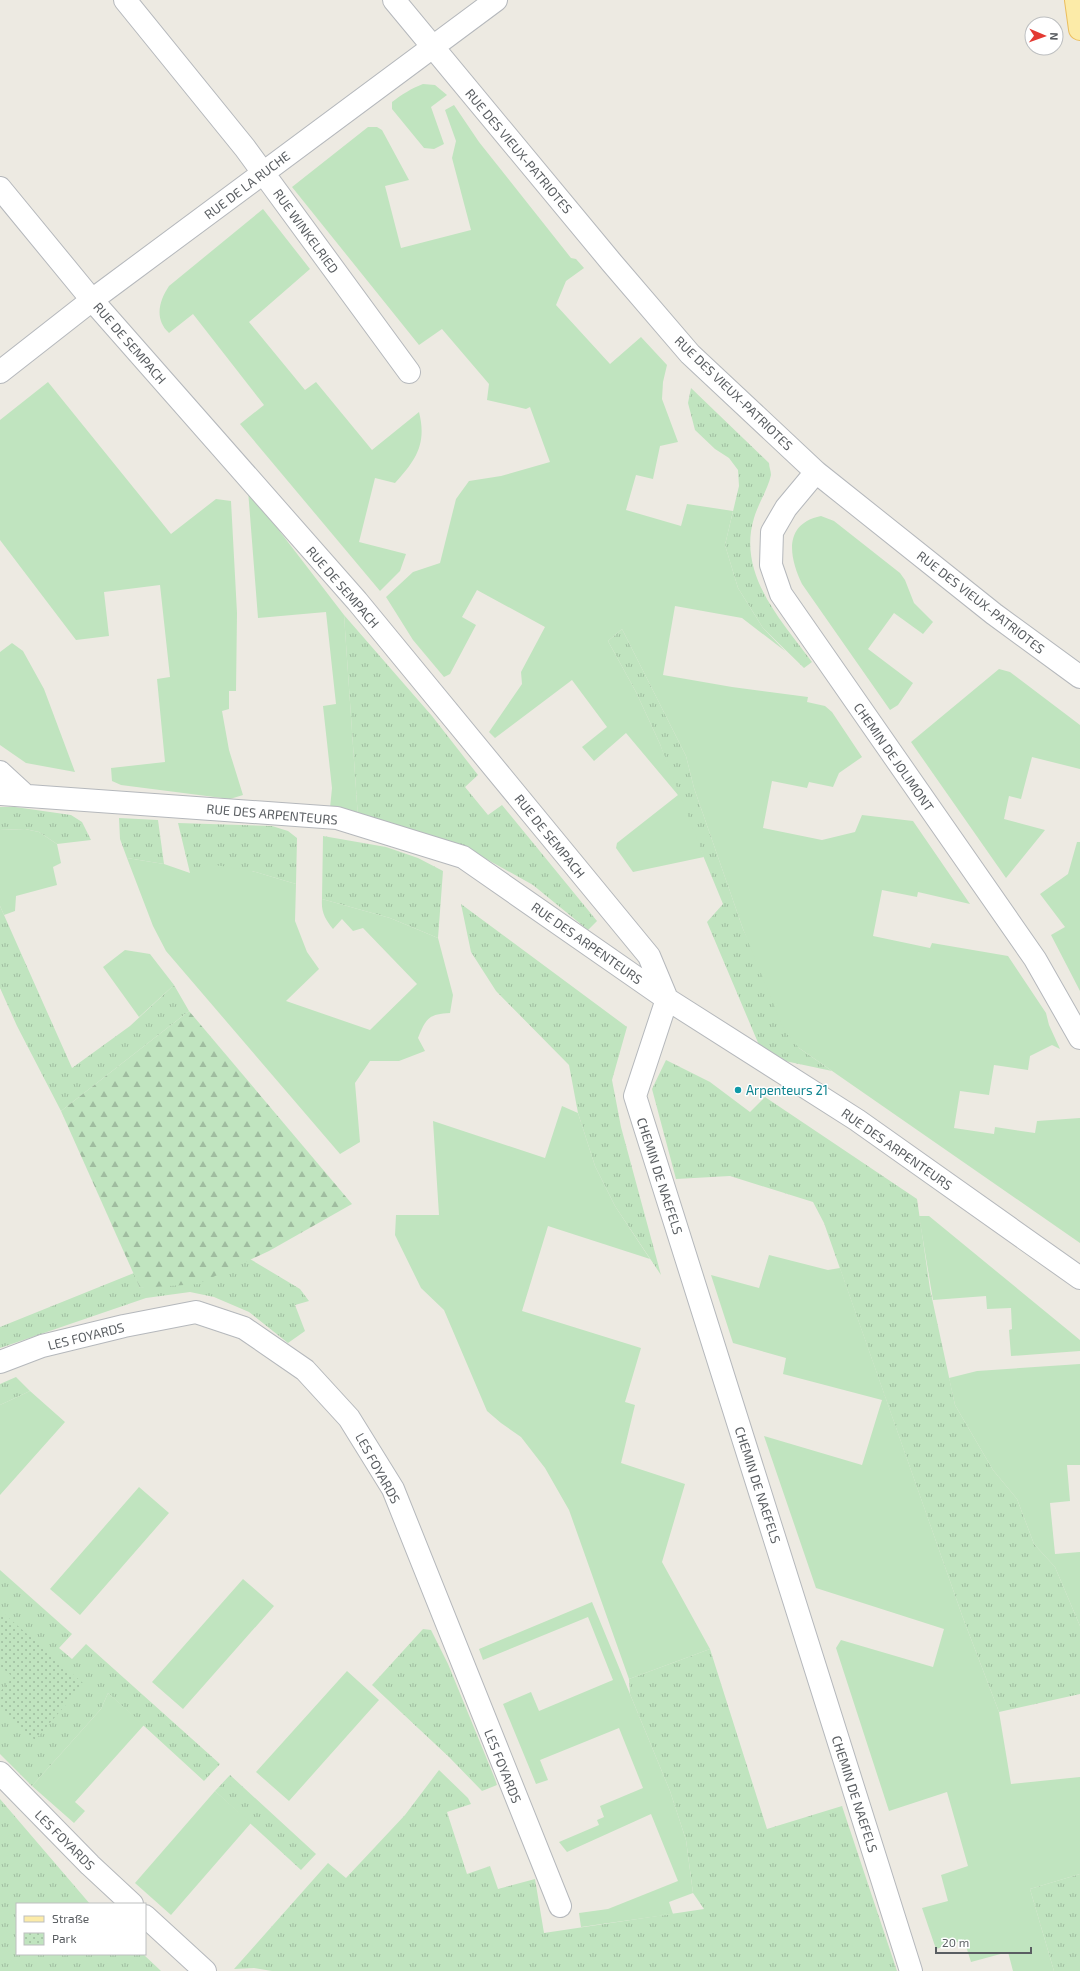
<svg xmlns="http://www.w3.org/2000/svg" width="1080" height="1971" viewBox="0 0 1080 1971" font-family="'Exo 2',sans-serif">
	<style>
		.grass { fill: url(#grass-tufts) }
		.forest { fill: url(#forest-firs) }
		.park { fill: url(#park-dots) }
		.garden { fill: #c0e4bf }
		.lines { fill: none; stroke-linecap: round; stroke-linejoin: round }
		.minor-casing { stroke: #b5b8bc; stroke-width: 24 }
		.major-casing { stroke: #ecbe5c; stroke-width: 24 }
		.minor { stroke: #fff; stroke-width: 22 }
		.major { stroke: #fceba8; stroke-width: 22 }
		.culture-dot { fill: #0f9aa8; stroke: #fff; stroke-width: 1.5 }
		.labels { text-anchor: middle; stroke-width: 3; stroke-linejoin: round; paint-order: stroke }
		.street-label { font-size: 13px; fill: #5a5e62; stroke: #fff }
		.culture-label { font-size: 13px; fill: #0d838f; stroke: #fff; text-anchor: start }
	</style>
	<defs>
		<pattern id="grass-tufts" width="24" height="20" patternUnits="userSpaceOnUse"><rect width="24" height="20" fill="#c0e4bf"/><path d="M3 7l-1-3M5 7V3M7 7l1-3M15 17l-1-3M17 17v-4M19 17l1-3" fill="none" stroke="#9fbc9f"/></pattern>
		<pattern id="forest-firs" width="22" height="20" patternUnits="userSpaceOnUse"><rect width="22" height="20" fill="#c0e4bf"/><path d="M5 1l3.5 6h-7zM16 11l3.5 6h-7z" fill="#9fbc9f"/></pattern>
		<pattern id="park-dots" width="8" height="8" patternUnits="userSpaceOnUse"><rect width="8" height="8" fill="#c0e4bf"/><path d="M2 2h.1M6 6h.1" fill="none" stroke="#9fbc9f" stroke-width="1.8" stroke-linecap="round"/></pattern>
	</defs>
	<rect width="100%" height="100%" fill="#edeae2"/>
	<path class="grass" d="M691,388L769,463C769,467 771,471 771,475C768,489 758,504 754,518C737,574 781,620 812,662L804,668L763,628L738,588L725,545L739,486L738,470L729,458L715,449L695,430L688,403Z
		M344,615L432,716L478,775L465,787L488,815L502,805L597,921L588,930L533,885L463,846L358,818Z
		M622,629L686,756L694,788L743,929L799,1048L832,1071L785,1061L759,1045L707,922L723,904L678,795L660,744L636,692L608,641Z
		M0,807H15L71,815L82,822L91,840L57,844L39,832L25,829L0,830Z
		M119,818L158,820L164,864L127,858L120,839Z
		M178,823L272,826L288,831L297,838L296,884L252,871L190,873Z
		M323,836L386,847L418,858L443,871L438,938L390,918L322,899Z
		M461,904L627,1027L612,1080L621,1127L661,1275L615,1206L595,1166L578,1113L569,1065L496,991L471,952Z
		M0,906L72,1068L130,1026L174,985L189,1011L61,1111L17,1026L0,988Z
		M666,1060L710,1082L750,1112L765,1097L917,1199L930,1289L955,1405L993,1470L1017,1499L1034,1544L1055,1567L1080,1626V1694L999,1712L963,1618L824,1223L813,1202L730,1176L676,1179L652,1089Z
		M250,1259L300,1289L309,1301L295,1305L305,1331L288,1343L249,1312L214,1297L190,1292L146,1298L0,1348V1327L134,1273L140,1288L233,1267Z
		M16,1377L30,1391L0,1405V1384Z
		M0,1570L72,1634L59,1648L72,1659L86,1644L220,1764L204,1781L108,1693L101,1709L32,1786L0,1754Z
		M423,1629L431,1630L448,1664L495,1779L497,1785L482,1791L449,1757L372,1685Z
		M710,1649L767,1829L842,1806L897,1971H272L254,1968L234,1969L328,1863L346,1878L405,1815L439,1770L468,1798L471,1804L447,1812L467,1874L490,1866L498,1889L535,1879L544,1933L704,1909L693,1893L686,1840L670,1791L630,1694L629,1679Z
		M230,1775L316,1854L301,1870L215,1791Z
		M0,1799L90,1904H17V1954H143L161,1971H0Z
		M1080,1874V1971H1054L1030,1889Z"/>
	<path class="forest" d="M189,1011L352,1204L269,1251L198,1284L140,1288L61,1111Z"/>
	<path class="park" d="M2,1612L84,1684L35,1740L0,1709V1692L13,1677L0,1666V1614Z"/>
	<path class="garden" d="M423,84L435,85L447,95L431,107L444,144L434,149L424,148L392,109V102C401,95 412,88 423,84Z
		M454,105L479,142L571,258L576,259L584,268L566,281L556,305L610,364L641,337L667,365L663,382L662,399L678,442L660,446L653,479L636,475L626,510L681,526L687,504L733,511L725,545L738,588L763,628L785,651L742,618L675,606L663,675L732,687L808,697L807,702L825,706L832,712L862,757L839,773L833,787L809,782L807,788L772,781L763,828L822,840L855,832L862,815L913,821L970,904L918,892L917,897L882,890L873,936L930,948L932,943L1008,956L1046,1013L1049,1025L1060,1049L1052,1045L1030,1056L1028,1070L994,1065L989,1095L960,1091L954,1128L994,1134L995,1127L1035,1133L1037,1121L1080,1118V1243L799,1048L785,1032L743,929L694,788L686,756L622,629L608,641L636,692L660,744L704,857L633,872L616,848L617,843L678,795L626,733L594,761L582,747L607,727L572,680L495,738L489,732L522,684L521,672L545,627L477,590L462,617L476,625L450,674L444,677L413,640L386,597L413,572L440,563L456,499L469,481L501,476L550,462L530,407L526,409L487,400L489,384L442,329L419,345L292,187L368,127H377L382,130L409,180L385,186L401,248L471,230L452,158L456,141L445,110Z
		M263,209L310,269L249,322L305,390L316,382L372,450L419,412C427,444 416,460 395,483L375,478L359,542L406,554L400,571L380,591L240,424L264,405L193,314L169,333C154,319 159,301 169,286Z
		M48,382L171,534L216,499L231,501L237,613L236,691H229V709L222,711L229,750L243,795L230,799L121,785L112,781L111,768L165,762L157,679L170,677L160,585L104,592L109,636L76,640L0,540V420Z
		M248,490L344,615L358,818L330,808L332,788L323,706L336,704L326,612L258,618Z
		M821,516L834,521L900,573L905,580L914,603L933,622L923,634L894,613L868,649L913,683L898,705L890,710L802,584C789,557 783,524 821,516Z
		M12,643L23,651L44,689L75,772L26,763L0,745V652Z
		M999,669L1010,672L1080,725V769L1032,757L1021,799L1009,796L1004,819L1045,830L1006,878L911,742Z
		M25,829L39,832L57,844L61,863L53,867L57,885L16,896L15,911L4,915L0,906V830Z
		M1077,842H1080V991L1051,935L1065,927L1040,894L1068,874Z
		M127,858L164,864L190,873L209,864L252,871L296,884L295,921L307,952L319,969L286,1001L370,1030L417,984L363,928L353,931L342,919L333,929C325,919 321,912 322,899L390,918L438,938L453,995L450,1013C429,1014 426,1018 418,1038L425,1051L399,1061H370L355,1083L360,1142L340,1154L166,951L153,926Z
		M125,950L150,954L174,985L139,1017L103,967Z
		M562,1106L578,1113L595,1166L615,1206L650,1259L548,1226L522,1311L641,1348L625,1402L635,1405L621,1463L685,1484L662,1562L710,1649L629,1679L569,1510L545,1468L521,1437L501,1423L487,1411L444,1310L421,1288L395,1235L396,1215H439L433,1121L545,1158Z
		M919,1216H929L1080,1340V1351L1011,1356L1009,1330L1012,1329L1011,1308L987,1309L986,1296L933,1300Z
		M769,1255L828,1270L840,1268L963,1618L999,1712L1011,1784L1080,1777V1874L1030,1889L1054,1971H1013L1008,1952L971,1962L964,1940L936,1949L922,1908L948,1901L941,1875L968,1866L947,1792L889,1811L836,1648L841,1640L933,1667L944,1629L816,1588L764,1436L862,1465L882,1400L783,1374L786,1358L733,1343L711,1275L759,1288Z
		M1080,1364V1465H1067L1070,1501L1050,1503L1055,1554L1080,1552V1626L1055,1567L1034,1544L1017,1499L993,1470L955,1405L949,1378L977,1371Z
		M30,1391L65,1422L0,1495V1405Z
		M139,1487L169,1513L80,1615L50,1589Z
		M243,1579L274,1606L183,1709L152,1682Z
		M592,1602L670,1791L686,1840L693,1893L669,1902L673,1914L581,1927L579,1913L608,1909L678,1881L651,1814L567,1852L559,1842L599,1825L597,1820L604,1817L600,1806L643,1788L619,1728L540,1760L548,1780L536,1784L503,1704L531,1692L539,1711L613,1680L588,1617L483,1660L479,1649Z
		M347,1671L379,1700L289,1801L256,1772Z
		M108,1693L144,1725L75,1802L85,1811L74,1823L32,1786L101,1709Z
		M215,1791L251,1823L171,1915L135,1883Z"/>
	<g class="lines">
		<g class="minor-casing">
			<path id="minor" d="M125,0L245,148L409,372
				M394,0L612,263L690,354L816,472L994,614L1080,677
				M0,188L92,300L357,601L649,956L667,999L635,1096L911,1971
				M0,372L92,300L496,0
				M816,472L786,508L772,532L771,565L781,594L1035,959L1080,1038
				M0,772L25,795
				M0,794L337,818L463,857L667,999L857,1120L1080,1278
				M0,1362L42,1346L124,1326L196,1312L244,1328L305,1370L349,1418L393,1489L560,1906
				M0,1773L90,1865L132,1904
				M145,1916L205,1971"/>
		</g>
		<g class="major-casing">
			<path id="major" d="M1076,0L1080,29"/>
		</g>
		<use href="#minor" class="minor"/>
		<use href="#major" class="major"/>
	</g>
	<circle class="culture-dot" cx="738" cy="1090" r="4"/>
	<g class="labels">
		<g class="street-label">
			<text transform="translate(519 151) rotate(50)" y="5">RUE DES VIEUX-PATRIOTES</text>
			<text transform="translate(247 185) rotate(-37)" y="5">RUE DE LA RUCHE</text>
			<text transform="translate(306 231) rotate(54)" y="5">RUE WINKELRIED</text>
			<text transform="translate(130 343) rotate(49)" y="5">RUE DE SEMPACH</text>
			<text transform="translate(734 393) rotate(44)" y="5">RUE DES VIEUX-PATRIOTES</text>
			<text transform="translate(343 587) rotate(49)" y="5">RUE DE SEMPACH</text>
			<text transform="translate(981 602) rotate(38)" y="5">RUE DES VIEUX-PATRIOTES</text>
			<text transform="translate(894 757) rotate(55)" y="5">CHEMIN DE JOLIMONT</text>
			<text transform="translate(272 814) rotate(5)" y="5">RUE DES ARPENTEURS</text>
			<text transform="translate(550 836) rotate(51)" y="5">RUE DE SEMPACH</text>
			<text transform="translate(587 943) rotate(35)" y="5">RUE DES ARPENTEURS</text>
			<text transform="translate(897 1149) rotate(35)" y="5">RUE DES ARPENTEURS</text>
			<text transform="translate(660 1176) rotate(72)" y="5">CHEMIN DE NAEFELS</text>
			<text transform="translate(86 1336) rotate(-14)" y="5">LES FOYARDS</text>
			<text transform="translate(378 1468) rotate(61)" y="5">LES FOYARDS</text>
			<text transform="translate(758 1485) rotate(72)" y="5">CHEMIN DE NAEFELS</text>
			<text transform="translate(503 1766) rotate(68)" y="5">LES FOYARDS</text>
			<text transform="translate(855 1794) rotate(72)" y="5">CHEMIN DE NAEFELS</text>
			<text transform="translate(65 1840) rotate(45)" y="5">LES FOYARDS</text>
		</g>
		<g class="culture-label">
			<text x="746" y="1095">Arpenteurs 21</text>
		</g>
	</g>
	<rect x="16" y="1903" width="130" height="52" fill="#ffffff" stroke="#bdbfc0"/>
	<rect x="24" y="1916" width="20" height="6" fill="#fceba8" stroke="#bdbfc0"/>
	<text x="52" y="1923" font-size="12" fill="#5a5e62">Straße</text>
	<rect x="24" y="1933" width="20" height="12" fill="url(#park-dots)" stroke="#bdbfc0"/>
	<text x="52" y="1943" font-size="12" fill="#5a5e62">Park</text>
	<g transform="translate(1044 36) rotate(92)"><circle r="19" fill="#ffffff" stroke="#bdbfc0"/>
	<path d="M0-3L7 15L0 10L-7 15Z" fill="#e33932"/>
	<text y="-6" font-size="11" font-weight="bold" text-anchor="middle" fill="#5a5e62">N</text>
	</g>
	<path d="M936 1947v6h95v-6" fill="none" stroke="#5a5e62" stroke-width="2"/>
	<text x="942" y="1947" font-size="12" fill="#5a5e62" stroke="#ffffff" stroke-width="3" paint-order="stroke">20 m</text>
</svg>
